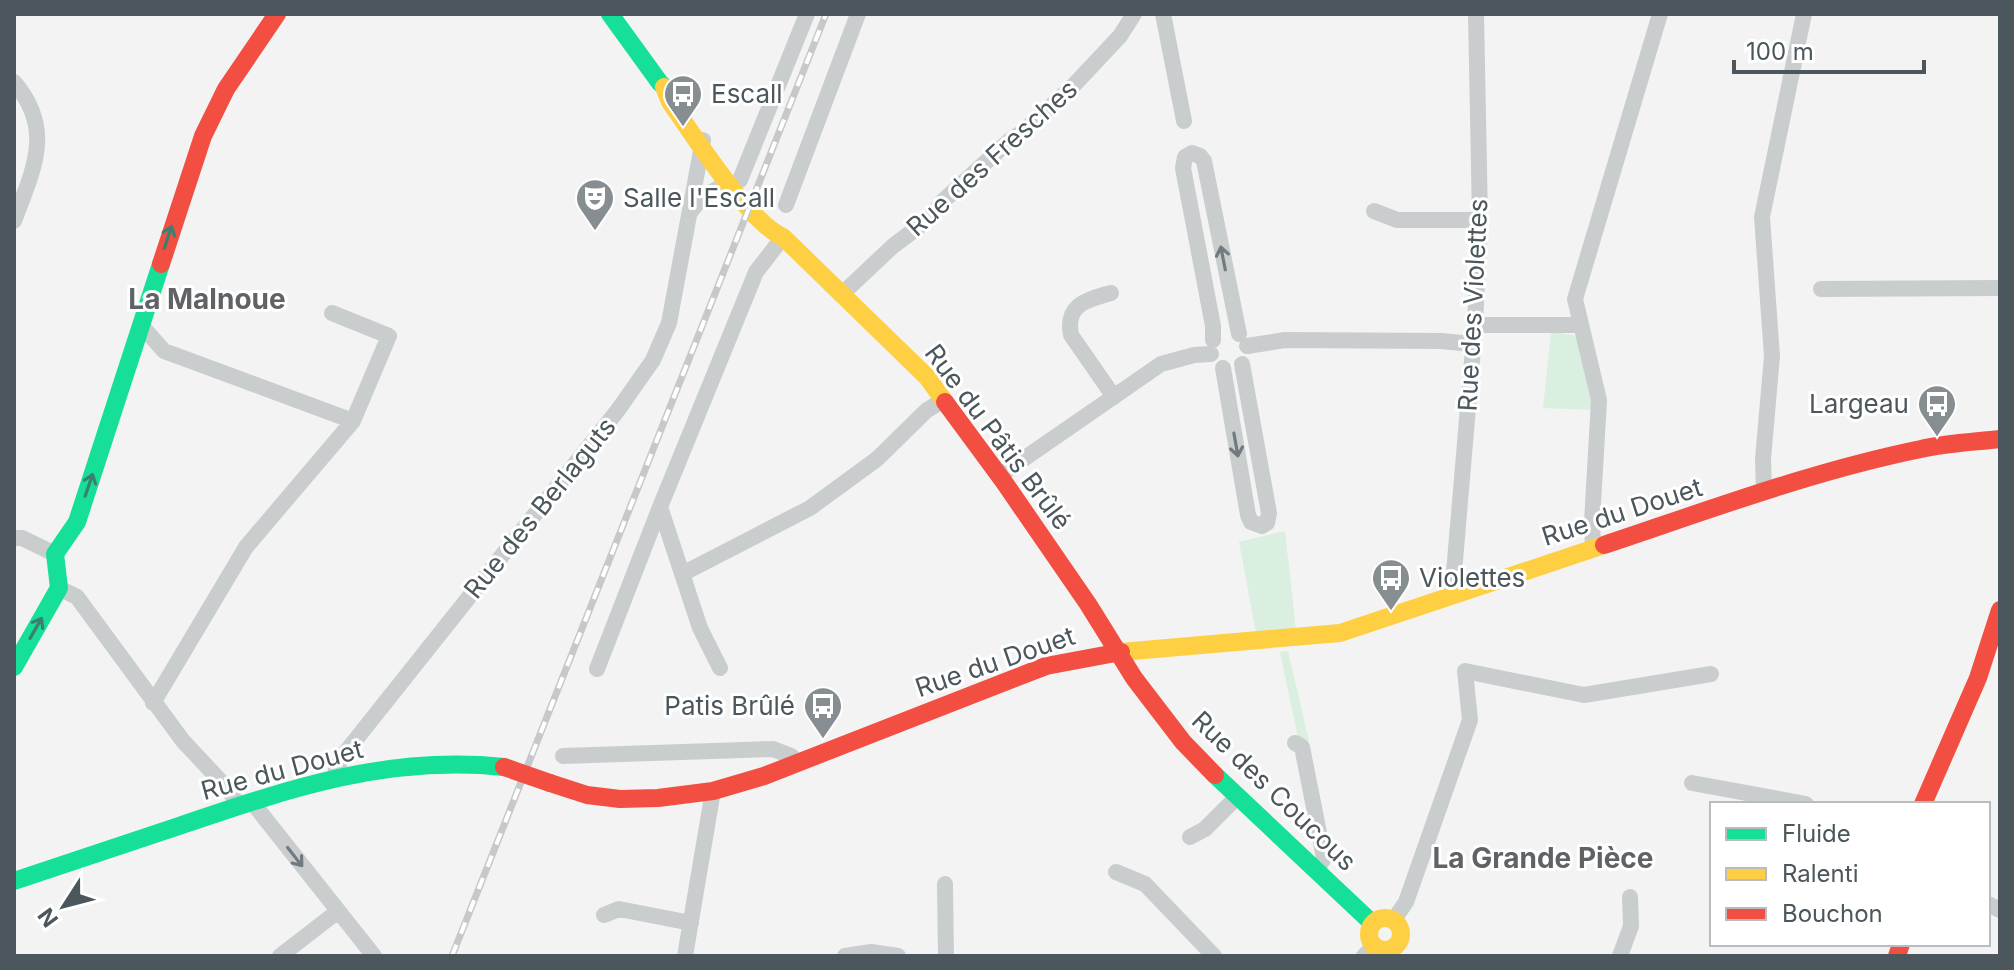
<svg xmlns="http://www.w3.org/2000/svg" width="2014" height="970" viewBox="0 0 2014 970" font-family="Inter,sans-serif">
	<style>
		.green { fill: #daefdf }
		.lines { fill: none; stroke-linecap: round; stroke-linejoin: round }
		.street { stroke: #cacdce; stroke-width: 16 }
		.fast { stroke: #16e098; stroke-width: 18 }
		.slow { stroke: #ffcf43; stroke-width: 18 }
		.jam { stroke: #f24e42; stroke-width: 18 }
		.rail-casing { stroke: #c6c8c9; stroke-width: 7 }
		.rail { stroke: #fff; stroke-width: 4; stroke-dasharray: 12; stroke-linecap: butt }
		.jam-bridge { stroke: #f24e42; stroke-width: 18 }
		.oneway { stroke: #3b806f }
		.oneway2 { stroke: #717a7f }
		.labels { text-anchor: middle; stroke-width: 6; stroke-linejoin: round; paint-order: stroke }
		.poi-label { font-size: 26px; fill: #4b575d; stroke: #fff; text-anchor: start }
		.street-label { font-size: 26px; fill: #4b575d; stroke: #fff }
		.neighbourhood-label { font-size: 28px; font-weight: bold; fill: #5f6366; stroke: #fff }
	</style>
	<rect width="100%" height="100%" fill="#f3f3f3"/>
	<path class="green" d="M1551,331L1576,336L1587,370L1593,410L1543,408Z
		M1285,531L1296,630L1256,633L1239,542Z
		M1288,651L1309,741L1299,743L1280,652Z"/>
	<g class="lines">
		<path class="street" d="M1163,14L1184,121
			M14,82C55,130 33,170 14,221
			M740,180L807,14
			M786,205L858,14
			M691,211L702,197L728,183
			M1374,211L1397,220H1480
			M1821,289L2000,288
			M1111,293C1086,300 1065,305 1071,335L1114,397
			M841,295L893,246L929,219L943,201L1009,141L1024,131L1074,85L1120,36L1134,14
			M141,325L164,351L353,421
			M1475,325H1580
			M1213,340V326L1183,168L1185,157L1192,153L1200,156L1204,161L1239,334
			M1247,346L1285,340L1441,341L1472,344
			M1223,368L1248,515L1251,522L1262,526L1267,523L1269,513L1242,364
			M999,476L1161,364L1194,355L1211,354
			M1764,492L1763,459L1772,356L1762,217L1804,14
			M14,538H22L55,554
			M1593,549L1592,522L1599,400L1575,299L1660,14
			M684,573L810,508L877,459L927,410L944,400
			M59,588L77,597L183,741L227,788L240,806
			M1452,596L1475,325L1480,220L1476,14
			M720,668L700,628L660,507L756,272L783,237
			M597,669L660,507
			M153,703L246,547L353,421L389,336L332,313
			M1295,743L1302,747L1324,858L1317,870
			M563,756L773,749L791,756L797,762
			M336,777V769L345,753L618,410L653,360L669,323L703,140
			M1692,783L1806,804
			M252,802L374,956
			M1190,837L1205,829L1237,797
			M1116,872L1145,884L1214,956
			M945,884L946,956
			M1988,904L2000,910
			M604,915L619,909L691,923
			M1393,921L1406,902L1470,720L1465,671L1584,695L1711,674
			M280,956L337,912
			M685,956L713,791
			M845,956L871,952L898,956
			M1364,956L1374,946
			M1620,956L1631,926L1630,897"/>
		<path class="fast" d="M610,14L660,83L673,94
			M14,667L59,588L55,554L77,522L161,264
			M1215,775L1372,923
			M14,881C70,862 126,844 182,825C291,788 388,755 504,767"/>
		<path class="slow" d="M664,87L670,102C693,134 749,223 783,237L927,377L945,402
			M1121,652L1340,633L1604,545
			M1369 934a16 16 0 1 1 32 0a16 16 0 1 1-32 0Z"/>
		<path class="jam" d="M161,264L203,136L226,89L277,14
			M945,402L1004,482L1088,604L1134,678L1183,742L1215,775
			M1604,545C1709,510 1813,471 1921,449C1947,443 1974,442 2000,439
			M550,783L587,795L620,799L658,798L713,791L764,776L1046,666L1121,652
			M1923,804L1978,678L2000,610
			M1897,956L1901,944"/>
		<g class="rail-casing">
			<path id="rail" d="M452,956L826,14"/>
		</g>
		<use href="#rail" class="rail"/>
		<path class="jam-bridge" d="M504,767L550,783"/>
	</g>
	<defs><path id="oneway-shaft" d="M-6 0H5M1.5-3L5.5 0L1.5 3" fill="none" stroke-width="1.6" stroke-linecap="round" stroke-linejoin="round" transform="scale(2)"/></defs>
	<g class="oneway">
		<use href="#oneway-shaft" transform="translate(168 237) rotate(-72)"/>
		<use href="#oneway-shaft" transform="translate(89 485) rotate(-71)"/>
		<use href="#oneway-shaft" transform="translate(36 628) rotate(-60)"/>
	</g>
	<g class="oneway2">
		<use href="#oneway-shaft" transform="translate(1223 258) rotate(-101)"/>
		<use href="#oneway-shaft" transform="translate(1236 445) rotate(80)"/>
		<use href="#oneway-shaft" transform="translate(295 857) rotate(52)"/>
	</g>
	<defs>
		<g id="bus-pin" transform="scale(2)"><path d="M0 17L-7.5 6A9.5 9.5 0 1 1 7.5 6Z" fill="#868e92" stroke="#fff"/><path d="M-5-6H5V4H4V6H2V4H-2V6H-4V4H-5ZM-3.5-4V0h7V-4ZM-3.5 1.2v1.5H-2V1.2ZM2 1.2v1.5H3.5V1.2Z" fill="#fff"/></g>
		<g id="theatre-pin" transform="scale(2)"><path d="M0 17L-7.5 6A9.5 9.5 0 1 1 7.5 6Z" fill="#868e92" stroke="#fff"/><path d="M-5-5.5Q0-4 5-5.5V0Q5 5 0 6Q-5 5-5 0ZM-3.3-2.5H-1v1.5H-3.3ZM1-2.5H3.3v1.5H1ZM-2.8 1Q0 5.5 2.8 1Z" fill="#fff"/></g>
	</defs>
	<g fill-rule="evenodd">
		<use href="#bus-pin" x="683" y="94"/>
		<use href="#theatre-pin" x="595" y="198"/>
		<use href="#bus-pin" x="1937" y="404"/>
		<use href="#bus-pin" x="1391" y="578"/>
		<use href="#bus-pin" x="823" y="706"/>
	</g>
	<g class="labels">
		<g class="poi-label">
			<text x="711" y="103">Escall</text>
			<text x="623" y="207">Salle l'Escall</text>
			<text x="1909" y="413" text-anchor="end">Largeau</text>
			<text x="1419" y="587">Violettes</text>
			<text x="795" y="715" text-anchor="end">Patis Brûlé</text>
		</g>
		<g class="street-label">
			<text transform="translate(992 158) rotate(-42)" y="9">Rue des Fresches</text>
			<text transform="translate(1473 305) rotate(-87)" y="9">Rue des Violettes</text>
			<text transform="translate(998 437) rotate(53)" y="9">Rue du Pâtis Brûlé</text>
			<text transform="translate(540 508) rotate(-51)" y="9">Rue des Berlaguts</text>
			<text transform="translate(1622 512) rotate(-18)" y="9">Rue du Douet</text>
			<text transform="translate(995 662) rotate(-19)" y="9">Rue du Douet</text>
			<text transform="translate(282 770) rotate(-15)" y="9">Rue du Douet</text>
			<text transform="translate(1274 791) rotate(44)" y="9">Rue des Coucous</text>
		</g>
		<g class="neighbourhood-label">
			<text x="207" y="309">La Malnoue</text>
			<text x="1543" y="868">La Grande Pièce</text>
		</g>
	</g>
	<rect width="2014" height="970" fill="none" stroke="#4b575d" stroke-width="32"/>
	<rect x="1710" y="802" width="280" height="144" fill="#ffffff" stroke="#b7bcbe" stroke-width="2"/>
	<rect x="1726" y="828" width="40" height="12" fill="#16e098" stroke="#b7bcbe" stroke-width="2"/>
	<text x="1782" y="842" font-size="24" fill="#4b575d">Fluide</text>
	<rect x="1726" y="868" width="40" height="12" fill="#ffcf43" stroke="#b7bcbe" stroke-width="2"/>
	<text x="1782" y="882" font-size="24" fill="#4b575d">Ralenti</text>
	<rect x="1726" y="908" width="40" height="12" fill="#f24e42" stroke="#b7bcbe" stroke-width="2"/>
	<text x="1782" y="922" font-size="24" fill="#4b575d">Bouchon</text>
	<g transform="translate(64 906) rotate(234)" stroke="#ffffff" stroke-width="6" paint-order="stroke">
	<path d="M0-6L14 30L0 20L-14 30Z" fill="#4b575d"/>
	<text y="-12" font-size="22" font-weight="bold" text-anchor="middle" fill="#4b575d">N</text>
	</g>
	<path d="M1734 60v12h190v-12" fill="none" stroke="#4b575d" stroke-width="4"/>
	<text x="1746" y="60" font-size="24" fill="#4b575d" stroke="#ffffff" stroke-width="6" paint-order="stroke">100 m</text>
</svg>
